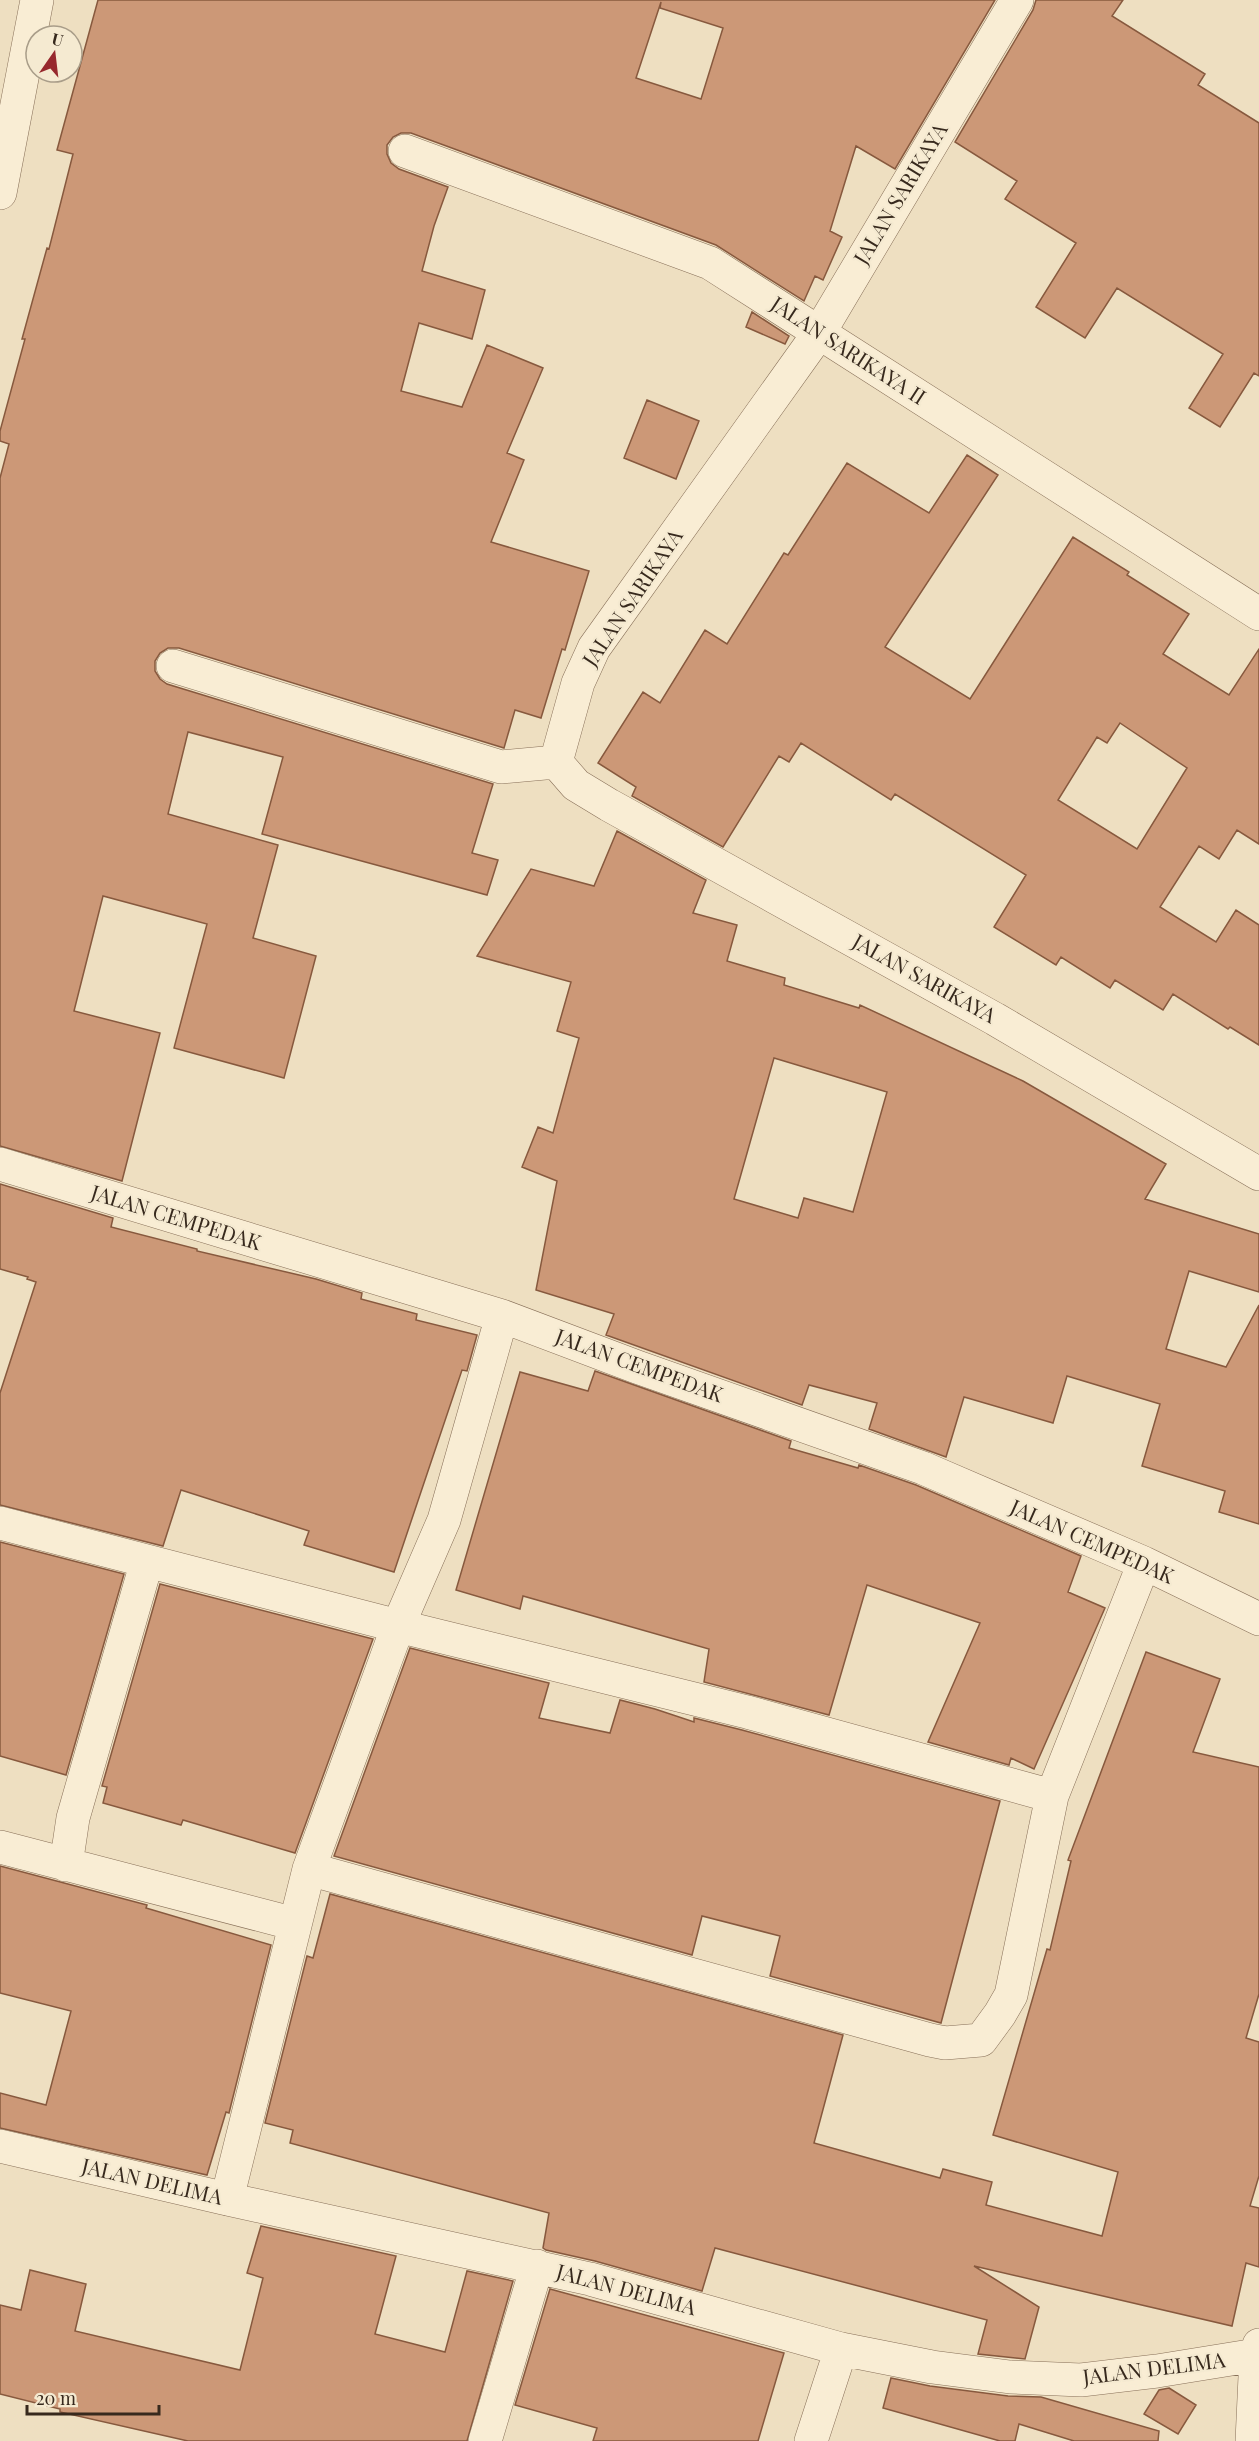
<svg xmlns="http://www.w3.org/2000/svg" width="1259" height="2441" viewBox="0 0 1259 2441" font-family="'Playfair Display',serif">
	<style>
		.building { fill: #cc9877; stroke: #87593e; stroke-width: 1.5; fill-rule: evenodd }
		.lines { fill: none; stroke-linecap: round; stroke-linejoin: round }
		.minor-casing { stroke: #887059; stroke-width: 34 }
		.minor { stroke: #f9edd4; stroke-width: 33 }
		.labels { text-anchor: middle; stroke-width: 4.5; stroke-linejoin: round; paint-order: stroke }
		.street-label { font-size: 21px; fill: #37291d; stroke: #f5ead1 }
	</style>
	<rect width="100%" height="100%" fill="#eedfc1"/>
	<path class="building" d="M98,0H995L895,169L856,146L830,231L842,237L823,280L815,276L804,301L716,245L411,133H401L393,137L387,145V154L391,163L399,169L448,187L434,226L422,271L485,290L472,339L419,323L401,391L462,407L487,345L543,368L507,453L524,460L491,542L589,571L565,650L562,649L541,718L515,710L504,748L179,648H168L160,653L155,661V671L160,679L167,684L493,784L472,853L498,860L487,895L262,834L283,757L188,732L168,814L278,845L253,938L316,956L284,1078L174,1048L207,924L103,896L74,1011L160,1033L122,1181L0,1146V478L9,444L0,441V431L25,339H22L47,248L49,249L73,154L57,150ZM661,2L660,8L723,28L701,99L636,78Z
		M1036,0H1123L1112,16L1205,74L1198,85L1259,123V376L1254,373L1220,427L1189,408L1223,354L1117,288L1085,338L1036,307L1076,243L1005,199L1017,181L955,142L1033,10Z
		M752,312L789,336L785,344L746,327Z
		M647,400L699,421L676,479L624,458Z
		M967,455L998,475L885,647L970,699L1073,537L1129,572L1127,575L1189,614L1163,654L1229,695L1259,649V844L1237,830L1219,859L1199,846L1160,907L1216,942L1236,910L1259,925V1045L1230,1027L1228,1029L1173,994L1163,1010L1115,980L1110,988L1061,957L1056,965L994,927L1026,875L895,794L891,800L801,743L789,762L779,756L723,847L632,796L636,787L598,763L643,692L660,703L705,630L727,644L784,553L788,555L847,463L929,513ZM1120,723L1187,768L1137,849L1058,800L1097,737L1107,743Z
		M617,831L706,880L693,913L737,925L727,961L785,978L784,985L859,1008L860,1005L1023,1081L1166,1164L1145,1199L1259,1234V1292L1189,1271L1166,1349L1226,1367L1259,1305V1524L1219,1512L1225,1491L1142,1466L1160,1404L1067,1376L1053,1423L964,1397L946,1457L869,1429L877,1403L809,1385L802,1405L606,1335L614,1314L536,1290L557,1181L522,1167L538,1127L553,1133L579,1038L557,1031L571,982L477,956L531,869L594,886ZM774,1058L887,1092L853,1212L804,1198L798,1218L734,1199Z
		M0,1184L113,1218L111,1227L197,1249V1251L316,1279L362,1293L361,1299L417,1314L416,1320L477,1335L467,1371L462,1370L394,1572L304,1545L309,1531L181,1490L163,1546L0,1505V1393L36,1282L27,1279L28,1277L0,1269Z
		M595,1371L791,1441L789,1448L858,1468L859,1465L916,1485L1081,1556L1068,1592L1105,1608L1034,1769L1011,1758L1009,1765L928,1742L980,1623L867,1585L829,1715L704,1682L709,1649L523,1596L520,1609L456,1590L520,1372L588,1391Z
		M0,1542L124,1574L66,1775L0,1756Z
		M160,1584L373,1639L295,1853L183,1820L181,1825L103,1803L107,1787L102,1786Z
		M410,1648L549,1683L539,1718L610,1733L620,1700L655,1709L694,1722V1718L742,1730L1000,1801L941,2023L770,1976L780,1936L702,1916L692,1955L334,1856Z
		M1146,1652L1220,1679L1193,1752L1259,1767V1994L1246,2038L1259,2042V2176L1250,2206L1259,2208V2267L1246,2263L1232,2326L974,2266L1039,2307L1025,2359L978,2354L987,2320L715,2248L702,2291L595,2261L546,2250L543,2248L549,2213L290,2143L293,2130L265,2123L307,1956L313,1958L330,1894L843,2035L814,2143L940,2178L943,2169L992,2182L986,2205L1102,2236L1118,2172L993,2135L1047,1949L1050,1950L1071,1861L1068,1860Z
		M0,1866L147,1905L146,1908L271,1945L229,2113L226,2112L207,2175L0,2128V2093L46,2105L71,2011L0,1993Z
		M261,2226L396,2256L375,2334L445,2352L467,2271L513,2281L467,2441H188L60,2412V2409L0,2394V2305L21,2310L30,2270L86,2284L75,2331L240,2370L263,2278L247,2273Z
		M550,2289L784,2353L758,2441H593L597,2428L515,2405Z
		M891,2378L930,2386L1008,2396L1041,2397L1159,2431L1158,2441H1074L1019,2424L1015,2441H1000L883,2408Z
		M1169,2388L1196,2405L1178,2434L1144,2414L1159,2390Z"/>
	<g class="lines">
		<g class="minor-casing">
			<path id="minor" d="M1017,0L819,333L594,648L578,683L556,762L576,785L609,805L995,1019L1259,1174
				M405,151L710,263L1259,614
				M0,193L37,0
				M173,666L501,767L556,762
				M0,1164L502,1316L637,1367L923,1468L1144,1563L1259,1619
				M0,1523L398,1626L747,1712L1052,1796L1144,1563
				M0,1847L295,1924
				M66,1865L73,1818L147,1561
				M309,1869L930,2040L945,2043L981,2040L1000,2014L1011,1995L1052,1796
				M0,2146L227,2199L590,2279L841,2349L932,2367L1010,2377L1081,2380L1157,2371L1256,2355
				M227,2199L309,1869L398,1626L444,1520L502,1316
				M485,2441L537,2266
				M811,2441L841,2349
				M1252,2441L1256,2355L1259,2345"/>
		</g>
		<use href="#minor" class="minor"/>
	</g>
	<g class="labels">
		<g class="street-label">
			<text transform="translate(901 194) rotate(-59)" y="7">JALAN SARIKAYA</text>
			<text transform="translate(848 351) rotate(33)" y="7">JALAN SARIKAYA II</text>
			<text transform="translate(633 598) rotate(-56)" y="7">JALAN SARIKAYA</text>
			<text transform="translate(924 979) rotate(29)" y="7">JALAN SARIKAYA</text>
			<text transform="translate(176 1218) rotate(17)" y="7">JALAN CEMPEDAK</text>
			<text transform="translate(639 1366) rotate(20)" y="7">JALAN CEMPEDAK</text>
			<text transform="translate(1092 1542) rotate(24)" y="7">JALAN CEMPEDAK</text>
			<text transform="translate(152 2182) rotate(13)" y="7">JALAN DELIMA</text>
			<text transform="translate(626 2290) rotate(15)" y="7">JALAN DELIMA</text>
			<text transform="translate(1154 2369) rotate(-7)" y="7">JALAN DELIMA</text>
		</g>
	</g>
	<g transform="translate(54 54) rotate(14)"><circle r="28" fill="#f5ead1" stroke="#a99d89" stroke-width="1.5"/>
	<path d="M0-4.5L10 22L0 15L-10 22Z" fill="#97282d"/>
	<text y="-9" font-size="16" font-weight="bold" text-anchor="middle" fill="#37291d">U</text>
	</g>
	<path d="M27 2405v9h132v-9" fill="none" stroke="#37291d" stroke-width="3"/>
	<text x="36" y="2405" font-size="18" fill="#37291d" stroke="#f5ead1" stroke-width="4.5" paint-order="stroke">20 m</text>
</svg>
